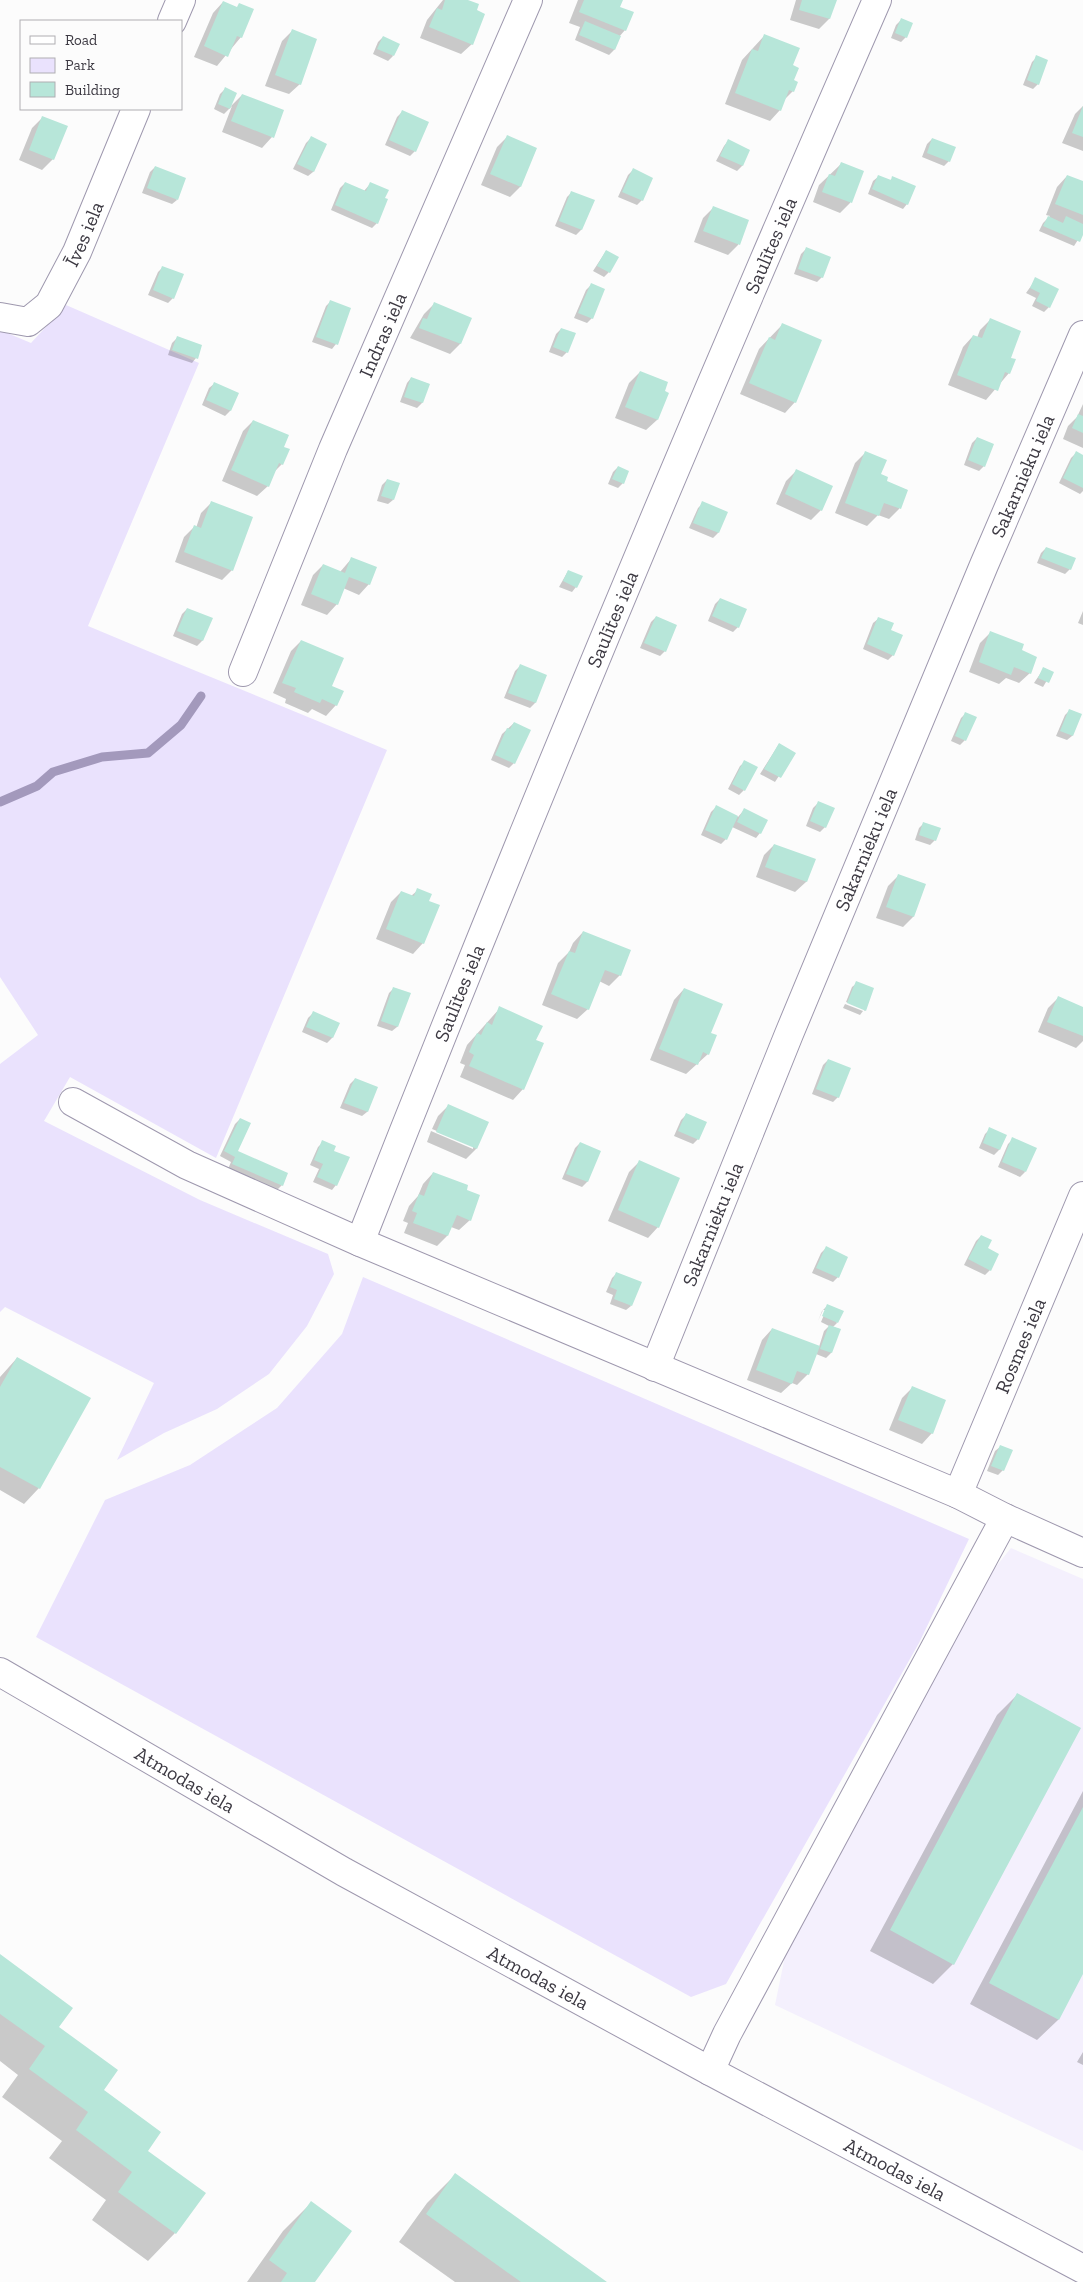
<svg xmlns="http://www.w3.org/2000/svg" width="1083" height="2282" viewBox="0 0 1083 2282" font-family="'Zilla Slab',serif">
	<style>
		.built { fill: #f4f0fd }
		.green { fill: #eae2fd }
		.shadow { fill: #0003 }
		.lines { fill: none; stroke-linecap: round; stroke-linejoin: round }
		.stream { stroke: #a399bc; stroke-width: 9 }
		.building { fill: #b7e6d9 }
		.minor-casing { stroke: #9e98ae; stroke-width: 30 }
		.major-casing { stroke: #9e98ae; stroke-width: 30 }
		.minor { stroke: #fff; stroke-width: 28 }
		.major { stroke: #fff; stroke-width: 28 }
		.labels { text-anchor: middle; stroke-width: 4; stroke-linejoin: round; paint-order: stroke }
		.street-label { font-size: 20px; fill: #3c3942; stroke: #fcfcfc }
	</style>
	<rect width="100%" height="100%" fill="#fcfcfc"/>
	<path class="built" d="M1011,1548L1083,1579V2151L775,2005L792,1922L977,1590Z"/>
	<path class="green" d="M66,305L199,363L88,626C187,668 288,708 387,750L216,1158L70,1077L44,1121L200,1200L328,1254L334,1274L307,1326L269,1374L217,1409L164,1433L117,1460L154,1383L5,1307L0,1312V1064L38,1035L0,977V330L31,343Z
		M363,1277L969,1539L919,1643L726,1984L691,1997L36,1637L105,1500L190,1465L277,1408L342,1334Z"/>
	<path class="shadow" d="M443,0H465L476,11L472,44L461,54L420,38L427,20Z
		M578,0H622L619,7L625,30L619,37L614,50L609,55L575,40L580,27L569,23Z
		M796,0H835L829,19L819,29L790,20Z
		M223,2L241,37L217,66L194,57L213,13Z
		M901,20L906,37L901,42L891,38L896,25Z
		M292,31L300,84L289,94L265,86L282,41Z
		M765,35L791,66L792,81L793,91L785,99L780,110L770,121L725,104L742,60Z
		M383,37L393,56L388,61L373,54L378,42Z
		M1037,57L1038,84L1033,89L1023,85L1032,62Z
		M225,89L229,108L242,95L272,137L262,148L222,132L232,106L224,114L214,109L220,94Z
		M1083,106V151L1062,143L1075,114Z
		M402,112L415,151L410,156L385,145L397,117Z
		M43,117L53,159L42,170L19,160L32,128Z
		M507,137L536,149L520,187L510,197L481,185L497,147Z
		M311,138L326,144L313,172L308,176L293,169L306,143Z
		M932,139L949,161L944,166L922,157L927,144Z
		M728,141L749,150L742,166L737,171L716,161L724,146Z
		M841,164L862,172L850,203L840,213L813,202L819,185Z
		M155,167L177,200L172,204L142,193L150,172Z
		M633,170L642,200L637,205L618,197L628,175Z
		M1067,176L1083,183V232L1074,246L1039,231L1043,223L1050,216L1046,215L1057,187Z
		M878,177L889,181L893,178L907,204L903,209L868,194L873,181Z
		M345,183L364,191L370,184L377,223L372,228L331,210L340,188Z
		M572,192L593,201L581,230L576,235L555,226L567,197Z
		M713,208L748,221L738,245L728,255L694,242L703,218Z
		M806,249L822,277L817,282L794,274L801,254Z
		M606,251L609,272L604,277L593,271Z
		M163,267L173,298L168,303L148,295L158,272Z
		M1036,279L1049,307L1044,312L1032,306L1036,298L1026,293Z
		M591,285L592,318L587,323L574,318L586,290Z
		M331,301L336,344L332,349L312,342L326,306Z
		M434,304L470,318L460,344L450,354L410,338L424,314Z
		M990,320L1010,358L1009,373L986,400L948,385L963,347L973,336L977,338L980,330Z
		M782,325L795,402L785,413L740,394L759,349Z
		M561,329L567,352L562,357L549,352L556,334Z
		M177,338L196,358L192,363L168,355L172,343Z
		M640,372L667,393L657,420L646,430L615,418L629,383Z
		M411,378L429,384L422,403L417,408L400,402L407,383Z
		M214,384L237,394L230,411L225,416L202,405L209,388Z
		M1083,404V448L1063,439L1068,426L1077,417Z
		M253,421L282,448V464L273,473L268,486L257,496L222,481L243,431Z
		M977,438L984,466L979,471L964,465L972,443Z
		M865,453L885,482L907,490L899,509L889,519L878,515L867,526L835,513L855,463Z
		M1076,453L1083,456V491L1080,494L1059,483L1071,458Z
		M618,467L623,483L618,488L608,484L613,472Z
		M796,471L821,510L811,520L776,504L786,481Z
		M387,480L393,500L388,504L377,501L382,485Z
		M212,502L232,570L222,580L175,562L184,537L194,527L196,528L201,513Z
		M703,503L726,512L718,533L713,538L689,528L698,508Z
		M1046,548L1070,569L1065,574L1037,563L1041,553Z
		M352,558L369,584L359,595L343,588L337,604L327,615L301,605L313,575L323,565L340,572Z
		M568,571L576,587L572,592L559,587Z
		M720,599L738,627L733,632L708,621L715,604Z
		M187,609L211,619L202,641L197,646L173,636L182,614Z
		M1083,611V625L1078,623Z
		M656,617L665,651L660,656L640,648L651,622Z
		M878,619L893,655L888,660L863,649L873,623Z
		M991,632L1020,651L1030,673L1019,683L1006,678L999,684L969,672L980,643Z
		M301,641L330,687L336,705L326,716L312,709L308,713L285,703L286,699L273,693L291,651Z
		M520,666L545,676L535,703L530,708L504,698L515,671Z
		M1044,668L1052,672L1043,687L1034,683Z
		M1070,710L1080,714L1072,736L1067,740L1056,736L1065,715Z
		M966,713L965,740L960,745L951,741L961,718Z
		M514,723V763L509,768L491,760L502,734Z
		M779,744L794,753L775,782L760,774Z
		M745,762L744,790L739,795L728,789L740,766Z
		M818,803L825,827L820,832L806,826L813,808Z
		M716,807L738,817L744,810L760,833L756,838L732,827L726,839L721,844L701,835L711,812Z
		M924,823L935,840L930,845L915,840L919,828Z
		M774,845L814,860L806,882L795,892L756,877L764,855Z
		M898,876L924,885L913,917L903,927L876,918L888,886Z
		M418,890L427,902L423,943L413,954L376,939L391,902L401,892L411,896Z
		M583,932L629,951L620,975L609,986L599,981L588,1009L577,1019L542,1005L558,963L569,952L573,943Z
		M857,983L865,1010L864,1011V1009L846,1002L852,987Z
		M394,988L409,994L397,1027L392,1031L377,1026L389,993Z
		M684,989L710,1034L708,1054L686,1074L650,1060L674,1000Z
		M1058,998L1083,1008V1041L1076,1048L1038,1032L1048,1008Z
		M845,1004L863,1011L860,1015L843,1008Z
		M500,1008L535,1040L523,1089L513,1100L460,1077L465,1065L460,1063L467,1045Z
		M313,1013L338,1024L332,1038L327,1043L302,1032L308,1018Z
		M828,1060L838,1097L833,1102L812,1094L823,1065Z
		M355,1079L376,1088L367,1112L362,1116L340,1108L350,1084Z
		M448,1106L487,1122L476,1149L466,1159L427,1142L431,1131L473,1149V1146L432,1129L438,1116Z
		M686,1115L698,1139L693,1144L674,1136L681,1120Z
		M240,1119L236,1152L282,1185L277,1190L228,1169L231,1162L220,1156L235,1124Z
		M990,1129L1005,1135L999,1150L994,1155L979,1148L985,1134Z
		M1013,1139L1025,1172L1020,1177L998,1167L1008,1144Z
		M323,1142L333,1151L336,1185L332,1190L313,1182L319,1169L310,1165L318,1147Z
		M580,1143L599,1151L587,1182L582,1187L562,1179L575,1148Z
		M639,1162L658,1227L648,1238L608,1221L629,1172Z
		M433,1173L470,1220L459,1230L451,1227L447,1236L437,1246L404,1233L408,1223L403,1221L409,1206L418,1196L423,1184Z
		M981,1236L990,1270L985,1275L964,1265L976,1241Z
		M826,1248L847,1257L838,1277L833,1282L812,1273L821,1253Z
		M617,1273L631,1306L626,1310L610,1304L613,1295L606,1292L612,1278Z
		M827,1306L837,1323L833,1327L839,1329L831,1353L826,1358L816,1354L808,1374L797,1385L792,1383L781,1393L747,1380L762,1340L772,1329L819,1347L824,1331L829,1326L821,1322L826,1310H823L818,1321L822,1311Z
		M17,1358L39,1488L24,1504L0,1490V1377Z
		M912,1388L932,1433L922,1444L889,1430L902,1398Z
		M1000,1447L1003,1470L998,1475L987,1471L995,1451Z
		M1017,1695L953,1964L933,1984L870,1951L997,1715Z
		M1083,1791V1972L1058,2020L1037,2040L970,2004Z
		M0,1956L57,2027L146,2151L175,2233L148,2261L92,2220L106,2200L49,2158L62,2141L2,2097L18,2075L0,2061Z
		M1083,2052V2065L1077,2062Z
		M455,2175L605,2282H455L399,2242L427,2203Z
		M311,2203L313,2282H247L283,2231Z"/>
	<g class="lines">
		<path class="stream" d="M0,802L37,786L53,772L102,757L148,753L181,725L201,696"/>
	</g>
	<path class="building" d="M445,0H468L479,4L477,10L485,14L473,45L429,27L437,8L442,10Z
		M584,0H623L620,7L634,12L626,31L579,12Z
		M802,0H837L830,19L799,10Z
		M223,1L237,7L239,3L254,9L242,38L237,36L228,57L204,46Z
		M901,18L913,23L907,38L895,33Z
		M585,21L621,36L615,50L579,35Z
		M292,29L317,39L301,85L275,75Z
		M764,34L800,48L793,65L799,68L794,80L798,82L794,92L789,90L781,111L735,93L752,49L758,51Z
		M383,36L400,44L394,56L377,49Z
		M1036,55L1048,60L1039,85L1027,80Z
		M225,87L237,93L230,109L218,104Z
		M242,94L284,110L274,138L231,121Z
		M1083,106V137L1072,133Z
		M402,110L429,122L416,152L389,140Z
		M42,116L68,126L54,160L29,150Z
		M507,135L537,148L521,187L490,174Z
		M311,136L327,144L314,172L297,164Z
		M932,138L956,147L950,162L927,153Z
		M728,139L750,150L743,166L720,156Z
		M841,162L864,171L852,203L822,192L829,174L835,176Z
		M155,166L186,178L178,200L147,188Z
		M633,168L653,178L643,201L622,192Z
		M878,175L891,180L892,176L916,186L908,205L872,189Z
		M1067,175L1083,181V215L1055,204Z
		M345,182L366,191L370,182L389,190L385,198L388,199L378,224L335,205Z
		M571,191L595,200L582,230L559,221Z
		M713,206L749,220L740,245L703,231Z
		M1048,216L1063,223L1066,216L1083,224V235L1080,242L1043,226Z
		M806,247L831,257L823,278L798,269Z
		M606,250L619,257L610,273L597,266Z
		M162,266L184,274L174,299L153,290Z
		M1035,277L1059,289L1050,308L1036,301L1040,293L1030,288Z
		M591,283L605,289L593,319L578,313Z
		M330,300L351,308L338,345L316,337Z
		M434,302L472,318L461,344L419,328L423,318L427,319Z
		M990,318L1021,331L1011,358L1016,359L1010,374L1005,372L998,391L957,375L973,335L982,338Z
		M782,323L822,340L796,403L749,383L769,337L775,340Z
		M561,328L576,333L568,353L553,347Z
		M177,336L202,345L198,359L172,350Z
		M640,371L668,382L665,391L669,393L658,420L625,407Z
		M411,377L430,384L423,403L404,397Z
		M214,382L239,393L231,411L206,400Z
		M1078,414L1083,416V433L1072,428Z
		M253,420L289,435L284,447L290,449L283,465L279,463L269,487L231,470Z
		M977,437L994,444L985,467L968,460Z
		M865,451L887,460L881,474L888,477L887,481L908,490L901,509L884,503L879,516L845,503Z
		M1076,451L1083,455V488L1063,478Z
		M618,466L629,471L624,484L612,479Z
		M796,469L833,486L822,511L785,494Z
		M387,479L400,483L394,500L381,496Z
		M211,501L253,517L233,571L184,552L194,525L201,528Z
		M702,501L728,512L719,533L693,523Z
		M1046,547L1076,558L1071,570L1041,558Z
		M351,557L377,567L370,585L349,577L338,605L311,594L323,564L345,573Z
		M568,570L583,576L577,588L563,581Z
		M720,598L747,609L739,628L712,616Z
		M187,608L213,618L203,641L177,631Z
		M656,616L677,625L666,652L644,643Z
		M878,617L894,623L891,630L903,635L894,656L867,644Z
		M990,631L1024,644L1022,650L1037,657L1031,674L1014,667L1011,675L979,662Z
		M301,640L344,658L332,686L344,691L337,706L322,699L320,703L294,692L296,688L282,683Z
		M520,664L547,675L536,703L508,693Z
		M1043,667L1054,672L1049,683L1038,678Z
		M1069,709L1082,714L1073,736L1060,731Z
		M965,712L977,717L966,741L955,736Z
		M514,722L531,730L515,764L495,755L507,728L510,729Z
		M779,743L796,753L781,778L764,769Z
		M744,760L758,767L745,791L732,784Z
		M818,801L835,808L826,828L810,821Z
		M716,805L738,816L727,840L705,830Z
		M744,808L768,820L761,834L737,822Z
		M923,822L941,828L936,841L919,835Z
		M774,844L816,859L807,882L765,867Z
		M898,874L926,884L914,917L886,907Z
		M417,888L432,894L429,901L440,905L424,944L386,929L401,891L414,896Z
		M583,931L631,950L621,976L605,970L589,1010L551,994L569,951L575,953Z
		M856,981L874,988L866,1011L847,1003Z
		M393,987L411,993L398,1027L381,1021Z
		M684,988L723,1004L711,1033L717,1035L709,1055L703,1052L698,1065L659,1049Z
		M1058,996L1083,1007V1036L1047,1022Z
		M499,1006L543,1026L536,1040L544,1043L524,1090L469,1066L474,1055L469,1052L477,1033L481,1035L487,1022L492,1025Z
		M313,1011L340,1023L333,1038L306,1027Z
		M828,1059L851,1068L839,1098L816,1089Z
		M355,1078L378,1087L368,1112L344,1103Z
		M448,1104L489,1122L477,1149L436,1132Z
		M686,1113L707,1122L699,1140L678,1131Z
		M240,1118L251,1123L238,1151L288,1173L283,1186L232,1164L235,1157L224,1151Z
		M989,1127L1007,1135L1000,1150L983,1143Z
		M1012,1137L1037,1148L1026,1172L1002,1162Z
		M322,1140L336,1146L334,1151L350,1157L337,1186L317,1177L323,1164L314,1160Z
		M580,1142L601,1151L588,1182L566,1174Z
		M639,1160L680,1178L659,1228L618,1210Z
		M433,1172L468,1185L467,1190L480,1195L471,1221L457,1215L448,1236L413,1223L417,1213L412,1211L419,1194L424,1196Z
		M981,1235L992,1240L988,1248L999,1254L991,1271L968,1259Z
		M826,1246L848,1257L839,1278L816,1268Z
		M616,1272L642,1282L632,1306L614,1299L617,1290L610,1287Z
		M827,1304L844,1311L838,1323L822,1316Z
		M829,1325L841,1329L832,1353L820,1349Z
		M772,1328L820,1346L809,1375L797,1371L792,1384L756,1370Z
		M17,1357L91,1398L40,1489L0,1467V1387Z
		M912,1386L946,1400L933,1434L898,1420Z
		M1000,1445L1013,1450L1004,1471L991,1466Z
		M1017,1693L1081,1728L954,1965L890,1930Z
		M1083,1807V1974L1059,2020L989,1983Z
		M0,1954L73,2008L59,2027L118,2070L104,2090L161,2132L148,2151L206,2193L176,2234L118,2192L132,2172L76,2130L88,2112L29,2069L45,2046L0,2014Z
		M455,2173L607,2282H521L426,2214Z
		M311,2201L352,2231L315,2282H281L287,2273L269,2260Z"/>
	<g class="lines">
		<g class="minor-casing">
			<g id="minor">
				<path d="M172,21L181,0"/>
				<path id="s1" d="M0,317L28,322L49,305L77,252L136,109"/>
				<path id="s2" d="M243,672L333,449L528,0"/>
				<path d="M73,1102L187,1165L360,1242L958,1494L1005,1518L1083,1553"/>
				<path id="s3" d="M360,1242C524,825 697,411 877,0"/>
				<path id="s4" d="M655,1367L789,1034L984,565L1083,335"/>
				<path id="s5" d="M958,1494L1083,1196"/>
				<path d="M710,2071L727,2034L1005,1518"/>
			</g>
		</g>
		<g class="major-casing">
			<g id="major">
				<path id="s6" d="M0,1672L344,1872L710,2071L1083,2269"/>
			</g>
		</g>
		<use href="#minor" class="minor"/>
		<use href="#major" class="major"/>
	</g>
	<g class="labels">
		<g class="street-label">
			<text dy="7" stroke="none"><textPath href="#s1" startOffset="135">Īves iela</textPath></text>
			<text dy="7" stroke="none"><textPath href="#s3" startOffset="1078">Saulītes iela</textPath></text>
			<text dy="7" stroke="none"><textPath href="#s2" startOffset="365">Indras iela</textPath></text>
			<text dy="7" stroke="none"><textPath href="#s4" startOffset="964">Sakarnieku iela</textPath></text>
			<text dy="7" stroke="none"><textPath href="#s3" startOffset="672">Saulītes iela</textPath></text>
			<text dy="7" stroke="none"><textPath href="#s4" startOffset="559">Sakarnieku iela</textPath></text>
			<text dy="7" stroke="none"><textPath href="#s3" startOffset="268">Saulītes iela</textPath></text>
			<text dy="7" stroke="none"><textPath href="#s4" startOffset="154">Sakarnieku iela</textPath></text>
			<text dy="7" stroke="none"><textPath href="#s5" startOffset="161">Rosmes iela</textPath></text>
			<text dy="7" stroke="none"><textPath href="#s6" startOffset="214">Atmodas iela</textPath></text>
			<text dy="7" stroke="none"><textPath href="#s6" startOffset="619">Atmodas iela</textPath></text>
			<text dy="7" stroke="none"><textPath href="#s6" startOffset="1024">Atmodas iela</textPath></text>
		</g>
	</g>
	<rect x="20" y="20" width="162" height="90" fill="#fcfcfc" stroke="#afaeb2"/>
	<rect x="30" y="36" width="25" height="8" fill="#ffffff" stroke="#afaeb2"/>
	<text x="65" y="45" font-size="15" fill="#3c3942">Road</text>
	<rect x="30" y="58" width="25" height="15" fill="#eae2fd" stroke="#afaeb2"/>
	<text x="65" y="70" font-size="15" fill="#3c3942">Park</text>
	<rect x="30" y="82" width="25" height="15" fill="#b7e6d9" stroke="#afaeb2"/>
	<text x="65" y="95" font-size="15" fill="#3c3942">Building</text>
</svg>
